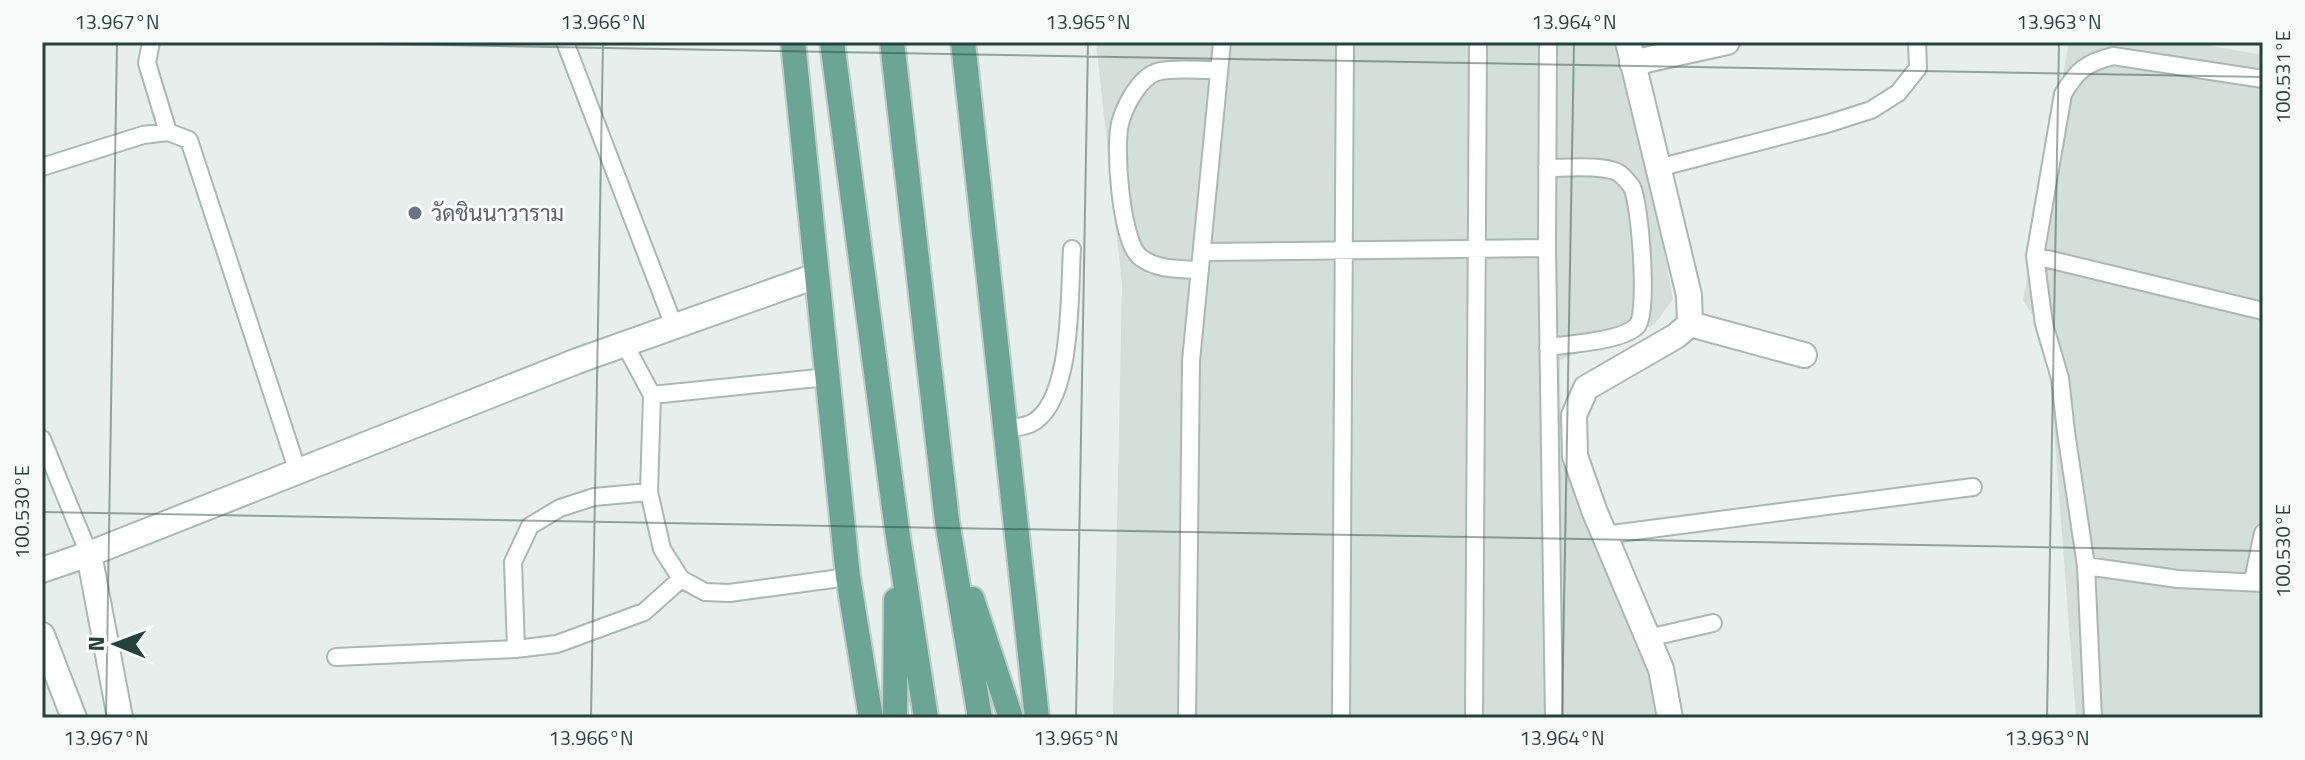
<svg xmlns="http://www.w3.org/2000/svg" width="2305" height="760" viewBox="0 0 2305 760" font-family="'Titillium Web',Sarabun,sans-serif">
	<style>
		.built { fill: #d4dfda }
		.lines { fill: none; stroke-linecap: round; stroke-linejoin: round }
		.service-casing { stroke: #a8b8b2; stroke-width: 20 }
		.minor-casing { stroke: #a8b8b2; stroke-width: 28 }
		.primary-casing { stroke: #c2cac8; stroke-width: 28 }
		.service { stroke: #fff; stroke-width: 16 }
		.minor { stroke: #fff; stroke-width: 24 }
		.primary { stroke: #6aa596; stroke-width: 24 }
		.ticks { fill: none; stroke: #24423a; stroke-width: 2; stroke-opacity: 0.45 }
		.worship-dot { fill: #6b7280; stroke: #f7fbf9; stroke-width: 3 }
		.labels { text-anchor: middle; stroke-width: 6; stroke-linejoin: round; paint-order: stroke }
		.worship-label { font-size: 22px; fill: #5b616d; stroke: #f7fbf9; text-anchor: start }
		.neatline { fill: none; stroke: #24423a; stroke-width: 3 }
		.ticks-label { font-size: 20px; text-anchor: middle; fill: #24423a }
	</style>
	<rect width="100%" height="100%" fill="#e6efeb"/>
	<path class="built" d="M1096,42H1626L1673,299L1654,325L1560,360L1561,428L1579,507L1645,665L1660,718H1113L1122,284Z
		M2069,42H2189L2263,55V718H2076L2047,338L2023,300Z"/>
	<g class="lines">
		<g class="service-casing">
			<path id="service" d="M151,42L147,63L168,132
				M565,42L674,326
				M1548,42L1547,248L1554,718
				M42,167L143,135L168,132L189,140L298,472
				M1547,168C1564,168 1607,164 1620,174C1623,176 1630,184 1632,187C1640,203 1649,313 1637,326C1622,341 1570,344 1548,347
				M1658,168L1827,124L1871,110L1898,93L1918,68L1917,42
				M1202,252L1547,248
				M2035,256L2063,94C2077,70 2086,63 2113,56L2263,79
				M1200,270C1181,269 1156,270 1140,257C1121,242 1113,143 1121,120C1126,104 1140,77 1157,72C1173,67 1202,71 1219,70
				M624,343L652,395
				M1005,429C1013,428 1022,427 1030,424C1074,404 1069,291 1072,249
				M42,439L89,554
				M649,492L662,549L681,579L705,592L729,593L848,577
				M1604,535L1973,487
				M2086,566L2178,579L2263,583
				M2253,581L2263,533
				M1648,638L1713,623
				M516,649L557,644L644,612L681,579
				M336,657L516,649L513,562L530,526L560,508L594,497L649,492L652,395L827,377
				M1187,718L1191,361L1222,42
				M1341,718L1345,42
				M1474,718L1478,42
				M2093,718L2086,566L2066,432L2060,378L2044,324L2035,256L2263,311"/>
		</g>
		<g class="minor-casing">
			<path id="minor" d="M1628,42L1689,295L1690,324L1676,336L1586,388L1574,415L1575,456L1594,510L1661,669L1670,718
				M1632,63L1727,42
				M1690,324L1804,355
				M89,554L120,718
				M42,570L89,554L577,361L816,276
				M42,635L74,718"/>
		</g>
		<g class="primary-casing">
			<path id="primary" d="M793,42L848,577L871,718
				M832,42L897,530L926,718
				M892,42L947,521L980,718
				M963,42L1037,718
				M972,599L1011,718
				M895,718L896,600"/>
		</g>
		<use href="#service" class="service"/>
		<use href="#minor" class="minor"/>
		<use href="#primary" class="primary"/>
	</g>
	<path class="ticks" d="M263,42L2263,77M42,512L2263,551M106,718L117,42M591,718L603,42M1076,718L1088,42M1562,718L1574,42M2047,718L2059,42"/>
	<circle class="worship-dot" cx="415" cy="213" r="8"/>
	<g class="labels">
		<g class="worship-label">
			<text x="431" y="221">วัดชินนาวาราม</text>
		</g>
	</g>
	<rect width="2305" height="760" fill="none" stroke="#f7fbf9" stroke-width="88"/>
	<g transform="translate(116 644) rotate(271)" stroke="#f7fbf9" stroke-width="6" paint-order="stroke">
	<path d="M0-6L14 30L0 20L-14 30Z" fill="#24423a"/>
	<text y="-12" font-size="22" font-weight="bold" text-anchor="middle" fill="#24423a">N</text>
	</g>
	<rect x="44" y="44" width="2217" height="672" class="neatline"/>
	<g class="ticks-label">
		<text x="117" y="29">13.967°N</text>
		<text x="603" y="29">13.966°N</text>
		<text x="1088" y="29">13.965°N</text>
		<text x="1574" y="29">13.964°N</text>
		<text x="2059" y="29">13.963°N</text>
		<text transform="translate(2283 77) rotate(-90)" y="7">100.531°E</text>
		<text transform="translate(22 512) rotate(-90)" y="7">100.530°E</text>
		<text transform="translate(2283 551) rotate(-90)" y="7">100.530°E</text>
		<text x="106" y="745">13.967°N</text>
		<text x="591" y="745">13.966°N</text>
		<text x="1076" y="745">13.965°N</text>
		<text x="1562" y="745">13.964°N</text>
		<text x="2047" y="745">13.963°N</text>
	</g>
</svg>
